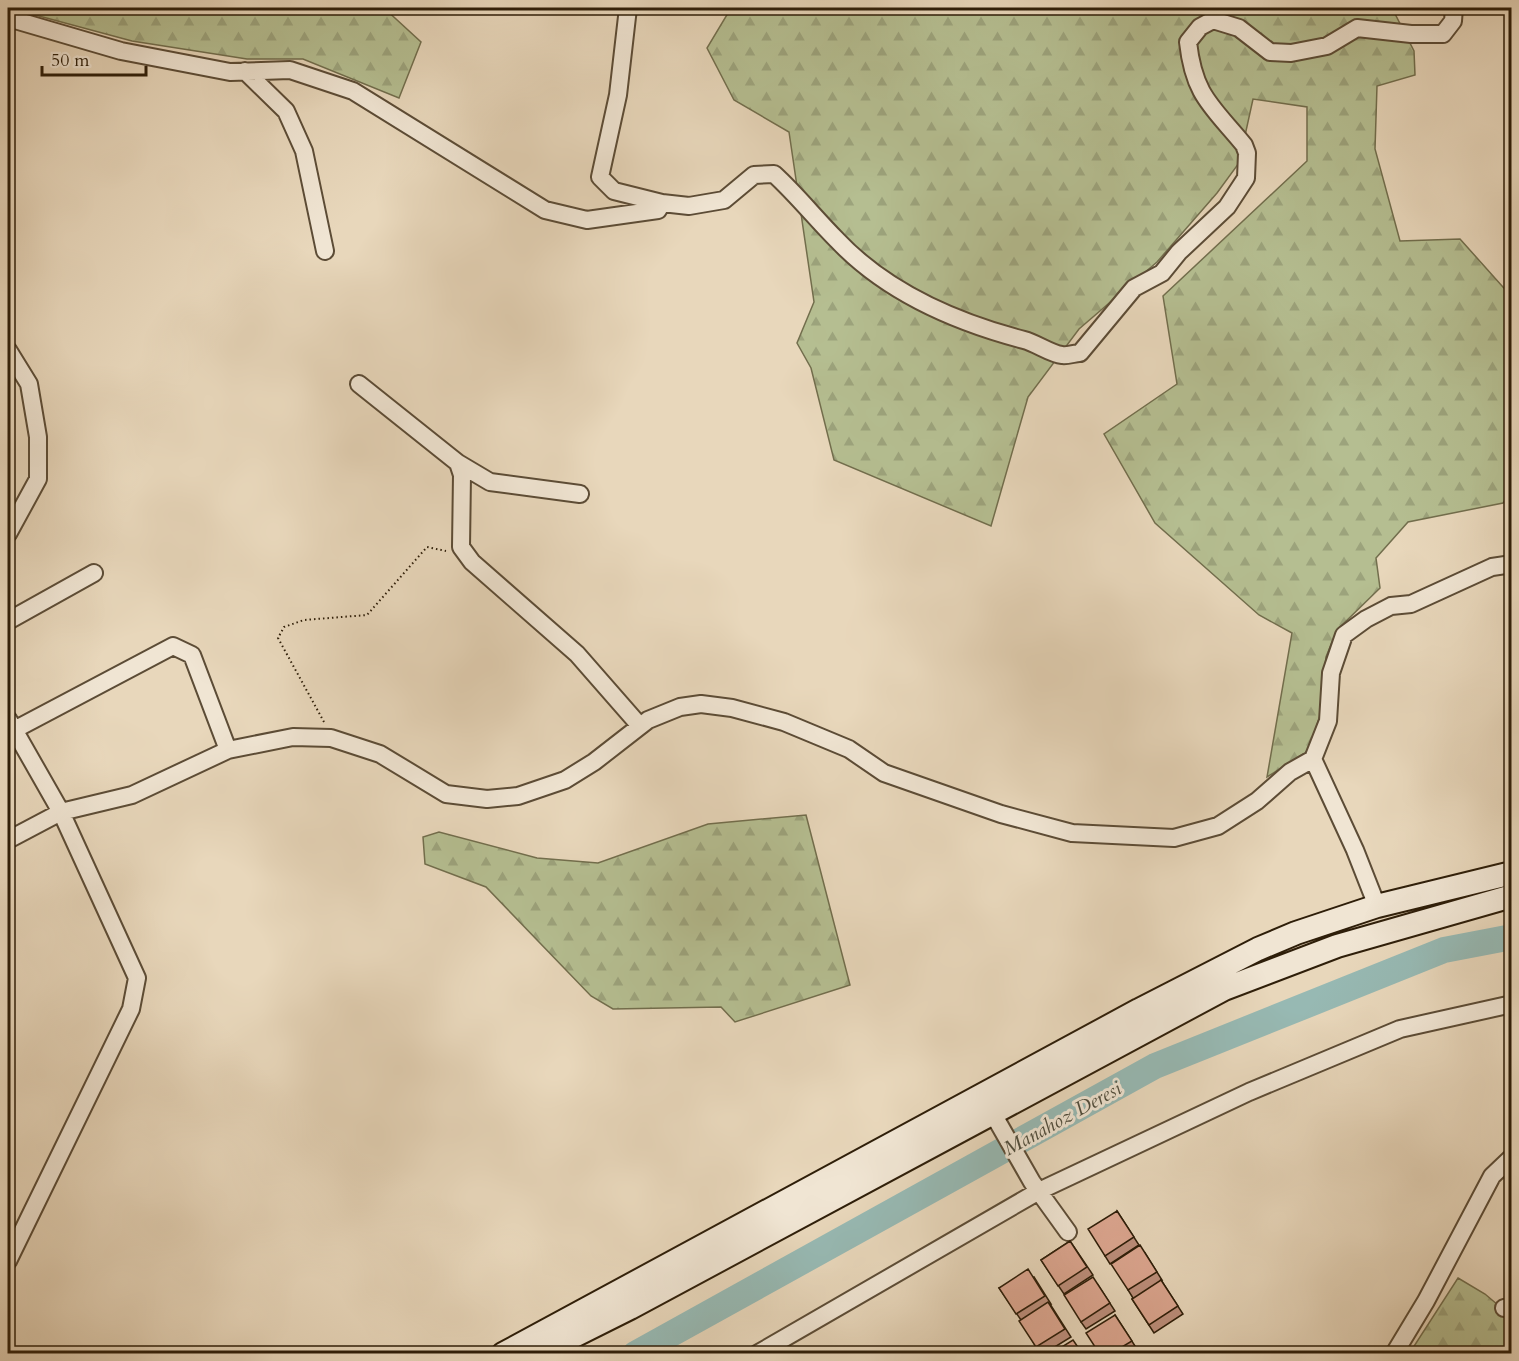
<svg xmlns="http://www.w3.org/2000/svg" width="1519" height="1361" viewBox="0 0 1519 1361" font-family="Cardo,serif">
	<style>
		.forest { fill: url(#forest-firs); stroke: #726e4d; stroke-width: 1.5 }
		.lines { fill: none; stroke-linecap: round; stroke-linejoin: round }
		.river { stroke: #97b9b3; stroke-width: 26 }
		.minor-casing { stroke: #5c4c36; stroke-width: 20 }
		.secondary-casing { stroke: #2e1e09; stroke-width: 26 }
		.path { stroke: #2e1e09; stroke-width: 2; stroke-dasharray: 1.5 3; stroke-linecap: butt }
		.minor { stroke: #f0e5d3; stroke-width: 16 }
		.secondary { stroke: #f0e5d3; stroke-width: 22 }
		.wall { fill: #bd8f7c; stroke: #2e1e09; stroke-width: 1.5 }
		.building { fill: #dca690; stroke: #2e1e09; stroke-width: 1.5 }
		.labels { text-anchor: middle; stroke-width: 6; stroke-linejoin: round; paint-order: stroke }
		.water-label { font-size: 20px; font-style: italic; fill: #4e4c3c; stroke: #f0e5d3 }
	</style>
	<defs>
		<pattern id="forest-firs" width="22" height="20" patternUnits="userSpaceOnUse" patternTransform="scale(1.5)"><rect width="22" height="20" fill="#b5be91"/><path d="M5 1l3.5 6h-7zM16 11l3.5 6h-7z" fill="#9ca37c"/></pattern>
	</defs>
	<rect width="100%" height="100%" fill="#e8d7bb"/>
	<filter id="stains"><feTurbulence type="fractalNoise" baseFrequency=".00333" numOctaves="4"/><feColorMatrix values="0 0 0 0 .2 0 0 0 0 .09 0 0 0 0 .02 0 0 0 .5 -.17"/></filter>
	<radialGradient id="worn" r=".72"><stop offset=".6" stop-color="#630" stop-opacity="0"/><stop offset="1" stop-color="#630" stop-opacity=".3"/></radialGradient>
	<path class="forest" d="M8,8H384L421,42L399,98L303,59H247L132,41L39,16L8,11Z
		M731,8H1392L1414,51L1415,75L1377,86L1375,149L1400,241L1460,239L1511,296V492L1503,503L1408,522L1376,558L1380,588L1337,630L1326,657L1321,713L1308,751L1267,777L1292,633L1259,615L1155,523L1104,434L1177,384L1163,296L1307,161V107L1253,99L1239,163L1217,193L1157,262L1079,329L1028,397L991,526L834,460L811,368L797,343L814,302L789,132L734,100L707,48Z
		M806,815L850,985L735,1022L721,1007L613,1009L591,996L486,887L425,864L423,837L439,832L537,858L598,863L708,824Z
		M1458,1278L1485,1294L1511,1316V1353L1409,1354Z"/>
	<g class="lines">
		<path class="river" d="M635,1354L1155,1066L1444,950L1512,937"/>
		<g class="minor-casing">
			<path id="minor" d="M8,18L121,51L230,72L290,70L353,91L545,210L587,220L658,210L662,203L614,191L600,177L618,95L628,8
				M245,71L286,111L304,151L325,251
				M662,203L689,206L724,200L754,175L774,174C797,195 815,218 837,240C887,293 955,322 1024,340C1036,343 1051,354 1062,355C1067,356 1075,353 1080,353L1134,288L1162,273L1179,252L1227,207L1246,178L1247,153L1244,145C1212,106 1194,96 1188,42L1200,27L1213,20L1239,28L1270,52L1291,53L1327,46L1357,28L1411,34H1443L1453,21L1454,8
				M8,350L29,384L38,437V479L8,534
				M359,384L458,463L462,475L461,547L472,562L577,654L640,726
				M458,463L490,482L580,494
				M8,621L94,573
				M8,719L61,812L137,978L131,1009L8,1261
				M14,730L173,646L192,655L228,750
				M1313,759L1328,721L1331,673L1344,635L1366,619L1391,606L1411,604L1492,567L1512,564
				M8,840L61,812L132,795L228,750L293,737L331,738L380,754L446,794L487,799L518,796L565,780L594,762L648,720L680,707L701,704L732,708L784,722L849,749L884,773L1001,814L1072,833L1174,838L1218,826L1257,801L1290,772L1313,759L1355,850L1377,906
				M992,1112L1032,1182L1068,1232
				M1504,1308L1512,1307
				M757,1354L1039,1191L1249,1092L1400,1029L1512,1004
				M1394,1354L1426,1301L1492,1176L1512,1157"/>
		</g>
		<g class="secondary-casing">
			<path id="secondary" d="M503,1354L1139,1010L1258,949L1296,933L1377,906L1512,873
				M538,1354L630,1308L1224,989L1337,946L1512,896"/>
		</g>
		<path class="path" d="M324,722L278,638L284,627L304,620L367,615L427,547L446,551"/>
		<use href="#minor" class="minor"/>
		<use href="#secondary" class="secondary"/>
	</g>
	<path class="wall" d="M1117,1211L1139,1245L1110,1264L1105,1256Z
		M1070,1241L1093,1275L1064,1294L1041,1260Z
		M1145,1253L1162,1280H1161L1183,1314L1154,1333L1132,1299L1133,1298L1128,1290Z
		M1034,1277L1051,1304H1050L1071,1337L1045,1353H1041L1036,1347L1021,1320L999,1288Z
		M1098,1285L1115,1311L1086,1329L1081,1322Z
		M1115,1315L1137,1349L1130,1353H1099Z"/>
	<path class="building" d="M1117,1211L1134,1237L1105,1256L1088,1229Z
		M1070,1241L1087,1267L1058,1286L1041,1260Z
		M1140,1245L1157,1272L1128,1290L1111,1264Z
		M1028,1269L1045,1296L1016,1314L999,1288Z
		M1093,1277L1110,1303L1081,1322L1064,1295Z
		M1161,1280L1178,1306L1149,1325L1132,1299Z
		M1048,1302L1065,1329L1036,1347L1019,1321Z
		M1115,1315L1132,1341L1112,1353H1099L1086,1333Z
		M1073,1340L1082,1353H1052Z"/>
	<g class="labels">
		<g class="water-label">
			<text transform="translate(1062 1118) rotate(-29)" y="7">Manahoz Deresi</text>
		</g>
	</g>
	<rect width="1519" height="1361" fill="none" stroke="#e8d7bb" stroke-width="30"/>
	<rect x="9" y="9" width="1501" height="1343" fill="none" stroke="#2e1e09" stroke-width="3"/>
	<rect x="15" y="15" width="1489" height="1331" fill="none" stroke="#2e1e09" stroke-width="1.5"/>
	<path d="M42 66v9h104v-9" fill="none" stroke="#2e1e09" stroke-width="3"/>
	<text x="51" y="66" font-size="18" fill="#2e1e09" stroke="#f0e5d3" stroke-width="4.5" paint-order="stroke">50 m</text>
	<rect width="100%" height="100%" filter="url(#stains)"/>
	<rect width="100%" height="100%" fill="url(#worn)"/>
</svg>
